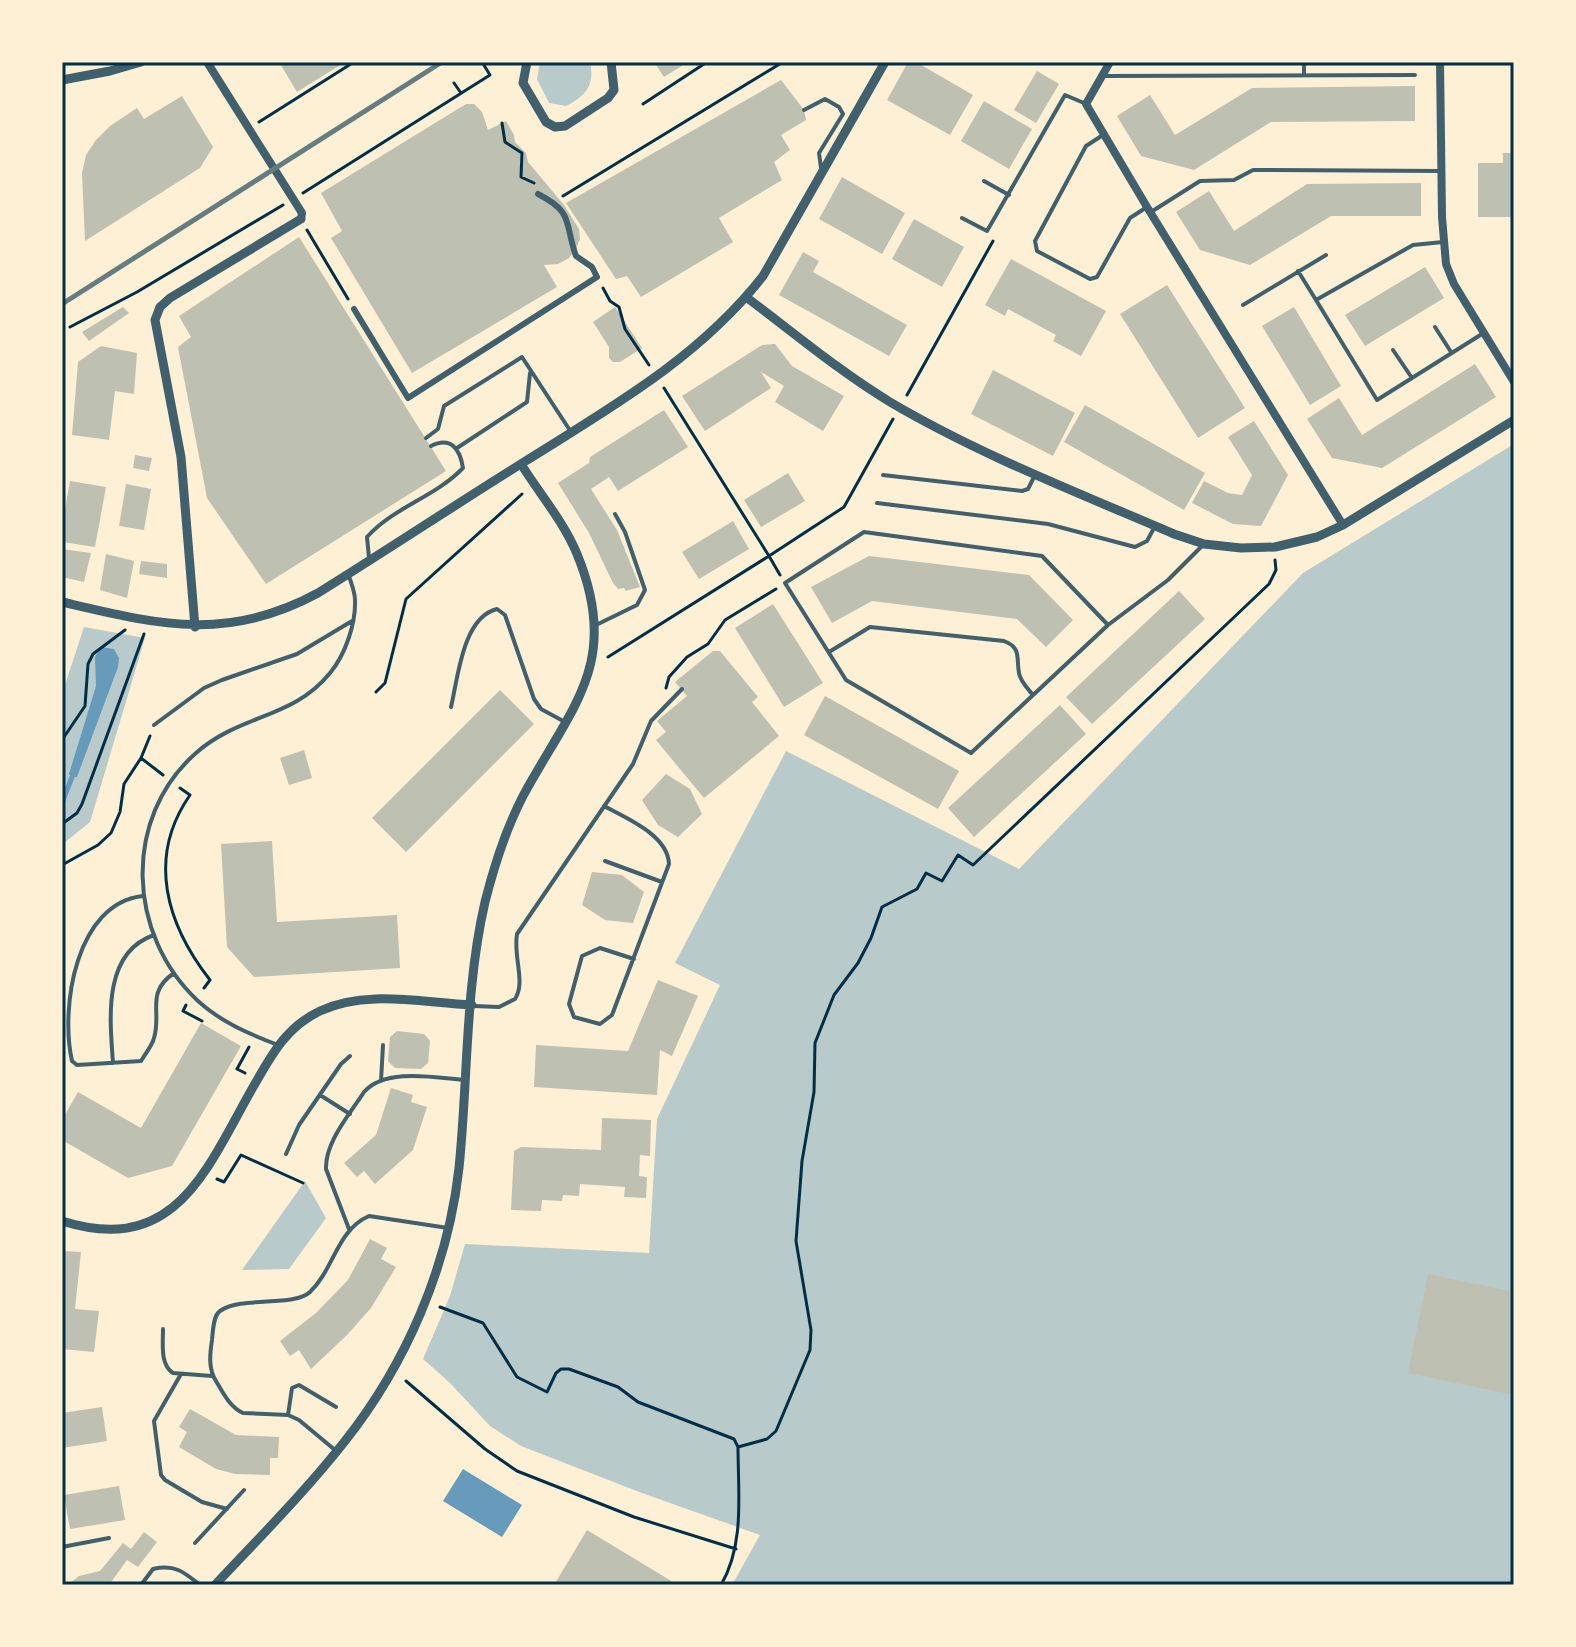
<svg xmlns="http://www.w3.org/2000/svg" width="1576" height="1647" viewBox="0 0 1576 1647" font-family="Commissioner,sans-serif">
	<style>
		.green { fill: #b9caca }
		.water { fill: #669bbc }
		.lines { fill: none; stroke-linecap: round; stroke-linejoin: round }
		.stream { stroke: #669bbc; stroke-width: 5 }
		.building { fill: #bec0b2 }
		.path { stroke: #003049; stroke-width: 3 }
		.service { stroke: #3f606c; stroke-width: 4 }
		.pedestrian { stroke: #3f606c; stroke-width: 6 }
		.minor { stroke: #3f606c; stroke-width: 8 }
		.tertiary { stroke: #3f606c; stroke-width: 9 }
		.rail { stroke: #657d81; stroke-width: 5 }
		.neatline { fill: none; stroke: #003049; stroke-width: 3 }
	</style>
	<rect width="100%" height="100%" fill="#fdf0d5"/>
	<path class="green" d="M540,62H590C595,85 586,96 566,106L549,103L537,79Z
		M1514,444V1585H732L760,1535L642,1493L521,1446L490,1426L450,1383L423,1359L450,1296L465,1244L649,1253L657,1119L720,985L675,963L786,751L1019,869L1303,573Z
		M84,627L145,638L90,822L64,843L62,848V694Z
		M305,1181L326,1218L289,1269L242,1270Z"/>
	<path class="water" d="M101,647L114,649L119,658L118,667L77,777H72L69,774L96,686L95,657Z
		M463,1469L522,1505L502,1537L443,1501Z"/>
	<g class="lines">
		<path class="stream" d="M62,803L72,777"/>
	</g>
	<path class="building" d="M279,62H345L297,92Z
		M654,62H688L664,77Z
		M908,62H916L973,95L950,135L887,100Z
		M1037,71L1059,84L1036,123L1014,110Z
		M781,80L804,110L806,120L781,135L790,150L774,162L782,180L719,218L733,242L641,297L627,276L616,279L566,203Z
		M1415,86V121L1271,122L1194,170L1141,156L1117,116L1150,95L1175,135L1252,88Z
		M182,96L213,147L200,168L85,241L82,173L86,155L96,140L110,126L137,108L144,119Z
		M984,101L1032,129L1009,169L961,141Z
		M466,104H474L482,112L488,130L506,121L514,135L515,142L526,153L528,162L564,205L579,229L580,239L576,249L569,258L558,264L544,265L557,287L412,373L331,238L342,231L321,193Z
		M1503,153H1514V217H1478V163H1503Z
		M842,177L905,213L882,254L819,219Z
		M1421,183V216H1331L1250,265L1200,250L1176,212L1209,191L1234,231L1307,184Z
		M914,219L964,247L942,287L892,259Z
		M299,237L446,471L266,584L207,498L178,347L191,337L179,316Z
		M803,252L819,261L813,272L907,325L889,356L779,295Z
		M1011,259L1106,311L1081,356L1053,341L1056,335L1008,309L1005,316L985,305Z
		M1425,267L1444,298L1365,346L1345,315Z
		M1167,285L1245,408L1198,438L1120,314Z
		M123,307L129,313L89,341L82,332Z
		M615,307L642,348L620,362H613L609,358V347L593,322Z
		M1294,307L1341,386L1310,405L1262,326Z
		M775,344L792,366L844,396L823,431L775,402L784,386L761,372L771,388L705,431L682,396L762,345Z
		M101,346L137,353L134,394L115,391L109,440L72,435L78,362Z
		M1475,364L1496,397L1382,468L1332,458L1307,419L1339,398L1362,435Z
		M993,370L1075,413L1053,456L971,414Z
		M1085,405L1205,473L1184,510L1064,442Z
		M664,410L688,447L618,491L609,477L591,489L617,530L640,587L626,591L624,588L618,589L613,583L589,533L558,483L589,463L590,457Z
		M1254,421L1288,475L1261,526L1233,524L1192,503L1204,481L1228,493L1242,495L1252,475L1228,437Z
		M135,455L152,458L149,471L133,468Z
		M788,473L805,501L761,527L744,500Z
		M70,481L106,487L95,547L62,542V526Z
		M126,484L151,489L144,530L119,526Z
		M733,521L749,549L699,579L682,552Z
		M62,549L91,553L84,582L62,577Z
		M106,554L134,561L127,598L100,590Z
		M869,556L1029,575L1073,620L1046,647L1017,619L872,601L832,623L811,587Z
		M141,561L167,564V578L139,574Z
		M1179,591L1205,619L1092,724L1066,697Z
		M773,604L823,683L784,707L735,628Z
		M713,651H720L758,697L752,702L779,736L704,798L656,740L666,732L657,721L687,696L675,682Z
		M500,690L534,724L406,852L372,818Z
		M825,696L959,771L938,809L804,735Z
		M1060,705L1086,734L974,837L948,808Z
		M304,750L312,778L289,785L280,758Z
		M666,774L690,789L702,814L678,837L658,825L642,800Z
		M272,841L277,922L397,915L400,968L254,977L227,947L221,844Z
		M592,872L622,875L644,892L633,923L605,920L582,905Z
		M658,980L698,996L672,1056L660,1050L657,1095L534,1087L536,1045L628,1051Z
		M201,1023L241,1046L172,1166L128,1178L62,1140V1120L78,1092L141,1128Z
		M397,1031L424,1034L430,1041L428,1063L421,1069L395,1068L388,1061L390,1037Z
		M391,1088L413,1095L411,1102L427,1107L413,1150L375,1184L364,1171L357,1177L344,1163L376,1135Z
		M602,1118L651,1120L650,1156L640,1155L639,1176L647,1177L646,1198L624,1197L625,1187L580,1184L579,1196L563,1195L562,1201L542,1200L541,1211L511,1210L514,1151L521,1147L601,1150Z
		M370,1239L387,1248L381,1259L396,1267L371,1308L347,1335L311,1369L299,1350L290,1356L280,1341L316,1313L348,1280Z
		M62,1251L81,1252L75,1309L99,1311L94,1352L62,1349Z
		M1428,1274L1514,1292V1395L1408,1373Z
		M102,1407L107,1441L62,1448V1413Z
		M190,1409L236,1435L279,1437L278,1458H270V1475L235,1474L216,1469L179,1447L187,1432L179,1427Z
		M119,1486L125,1520L70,1529L64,1495Z
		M587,1530L678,1585H554Z
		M144,1532L157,1542L138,1567L127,1560L109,1585H67L79,1576L100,1571L123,1543L131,1549Z"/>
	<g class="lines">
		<path class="path" d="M454,83L461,93
			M643,104L707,62
			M259,122L354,62
			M502,123L505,142L522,153L521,177L534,183
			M303,193L490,75L482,62
			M563,196L783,62
			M307,230L348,299
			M603,288L610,301L619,307L625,329L649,365
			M70,327L137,292L283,205
			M664,388L769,556L844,507L893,419
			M907,395L993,241
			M608,657L769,556L780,575
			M666,688L669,677L687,657L708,644L725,620L776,589
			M376,692L385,683L406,599L522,494
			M62,740L85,706L88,664L93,654L125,630
			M141,758L163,775
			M180,788L190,795C146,858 167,925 210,980L204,988
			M62,824L77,813L82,804L144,634
			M62,865L98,845L111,833L120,812L124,784L141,758L150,736
			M186,1005L183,1011L202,1021
			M245,1073L237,1069L249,1047
			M217,1179L224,1182L241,1155L303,1183
			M440,1307L483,1323L517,1377L547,1392L556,1373L561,1369H569L618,1387L638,1402L734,1439L738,1447C738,1493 745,1544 721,1585
			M406,1381L485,1449L517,1471L634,1517L736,1549
			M738,1447L767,1439L776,1431L810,1350L811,1330L796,1241L802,1161L814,1092L815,1043L834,995L858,963L871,938L882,907L917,889L926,873L942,881L958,855L973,865L1269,584L1276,570L1275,560"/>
		<path class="service" d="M1304,62V75
			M1104,76L1415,75
			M804,110L825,99L839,107L843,114L819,153L821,168
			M1103,135L1086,146L1035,241L1037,251L1090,279L1097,277L1130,218L1147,207
			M984,181L1009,195
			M1151,212L1200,181L1234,180L1253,170L1441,171
			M962,218L987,231L1065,95L1084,103
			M1443,242L1413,245L1316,300L1377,400L1482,334
			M1298,271L1316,300
			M1243,305L1326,255
			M1435,327L1451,352
			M1393,350L1412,378
			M426,438L438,429L444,406L522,357L571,432
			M457,448L527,402L530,373
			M883,475L1022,491L1028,489L1035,475
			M877,503L1048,524L1135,547L1147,541L1154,528
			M369,558L367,537C394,507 435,497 463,468C460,449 451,436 431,446
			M596,625L637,605L645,590L625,532L615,514
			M1108,625L1042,556L864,532L785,583L846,680L971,753L1108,625L1168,580L1202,546
			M829,652L870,627L1004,641C1022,648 1016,658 1019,673C1020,681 1028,689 1033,695
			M451,707C458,677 463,617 497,609L505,615L534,699L541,709L565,722
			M154,725L204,688L222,680L297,654L352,621
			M604,806C626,818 668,835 669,864L612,1015L600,1024L574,1017L569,1004L582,956L600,948L634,959
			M605,861L662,882
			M143,896C76,903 60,1007 72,1061L77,1065L141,1061C145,1054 152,1046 154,1038C162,1012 145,993 174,973
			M474,1006L499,1007L515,999C526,982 513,957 517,934L633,764L651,721L682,689
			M278,1045C249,1034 221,1022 198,1001C127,935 122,818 196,753C240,714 293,719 330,673C345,655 356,624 355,600C355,592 351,583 349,576
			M113,1063C110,1020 102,953 154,935
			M381,1081L383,1045
			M320,1095L350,1114
			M286,1154L299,1125L341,1064L350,1056
			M349,1229L326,1169C325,1142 350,1114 364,1092C386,1067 437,1078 466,1080
			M163,1329C163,1345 160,1364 173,1373L212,1376
			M181,1374L154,1421L161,1475L165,1480L202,1502L227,1509
			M288,1415L292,1388L299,1385L336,1407
			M335,1450L299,1420L288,1415L243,1413C230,1407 223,1393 216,1381C208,1369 210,1353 212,1340C213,1331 213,1316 220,1311C241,1296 294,1307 310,1292C334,1269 337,1230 369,1216L448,1228
			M195,1543L244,1490
			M62,1547L109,1538
			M141,1585L153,1569C175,1564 184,1572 200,1585"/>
		<path class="pedestrian" d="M354,309L408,398L597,277L592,267L576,256C564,223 575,213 538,194"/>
		<path class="minor" d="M207,62L302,213L301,219
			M1110,62L1086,104L1147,207L1343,525
			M1440,62L1442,217L1446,264L1454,284L1514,382"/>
		<path class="tertiary" d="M527,62L523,83L546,122L555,127L565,126L608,98L614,90L611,62
			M62,80L110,71L141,62
			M746,297C794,333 839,371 890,402C980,455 1079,493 1174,534L1204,544L1241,548L1275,547L1317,537L1343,525L1514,420
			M62,602C157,624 226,643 318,593C387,550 455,505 524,462C610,408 699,358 763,276L885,62
			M195,627L181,457L155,320L160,307L170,298L301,219
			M62,1221C179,1258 208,1164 256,1082C273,1052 288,1026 320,1011C366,989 423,1003 472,1005
			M215,1585C259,1538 305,1492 345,1441C406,1364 448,1267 459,1168C468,1080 465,988 485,902C494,866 506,829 523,796C571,707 622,663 577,554C564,522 539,493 521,464"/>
		<path class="rail" d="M62,304L442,62"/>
	</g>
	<rect width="1576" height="1647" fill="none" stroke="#fdf0d5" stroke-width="128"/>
	<rect x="64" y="64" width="1448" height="1519" class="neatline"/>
</svg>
